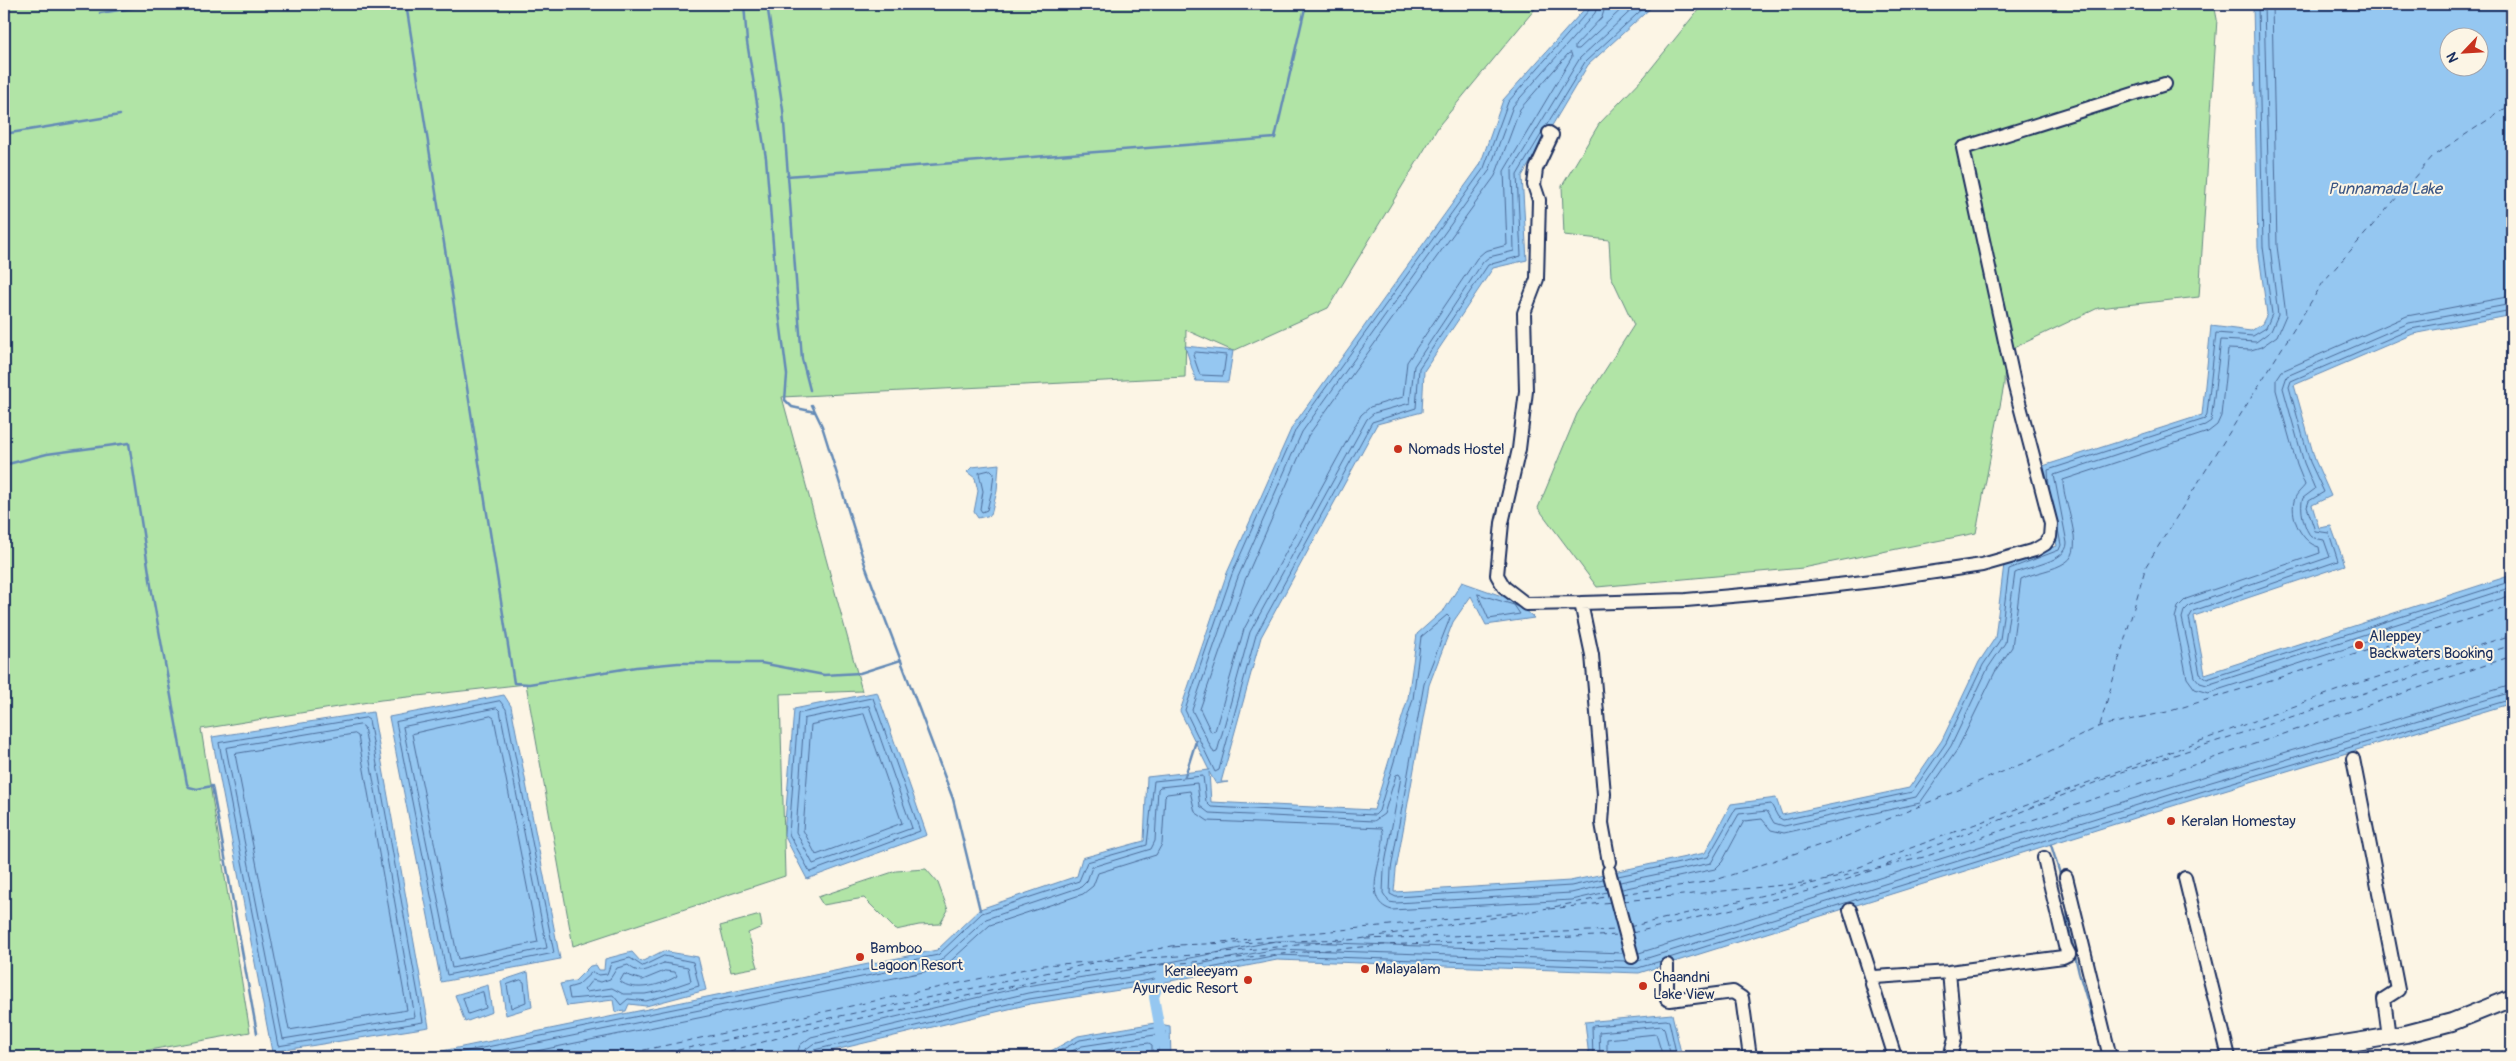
<svg xmlns="http://www.w3.org/2000/svg" width="2516" height="1061" viewBox="0 0 2516 1061" font-family="Pangolin,sans-serif">
	<style>
		.green { fill: #b1e4a6; stroke: #668a82 }
		.water { fill: #95c7f1; stroke: #648ab6; fill-rule: evenodd }
		.lines { fill: none; stroke-linecap: round; stroke-linejoin: round }
		.shore { stroke: #4c6c99; stroke-width: 1 }
		.stream { stroke: #648ab6; stroke-width: 2.5 }
		.canal { stroke: #95c7f1; stroke-width: 10 }
		.ferry { stroke: #3a5583; stroke-width: 1; stroke-dasharray: 6 5; stroke-linecap: butt }
		.minor-casing { stroke: #1b2f5e; stroke-width: 16 }
		.major-casing { stroke: #1b2f5e; stroke-width: 20 }
		.minor { stroke: #fcf5e5; stroke-width: 12 }
		.major { stroke: #fcf5e5; stroke-width: 16 }
		.poi-dot { fill: #c8321e; stroke: #fcf5e5; stroke-width: 2 }
		.labels { text-anchor: middle; stroke-width: 4; stroke-linejoin: round; paint-order: stroke }
		.poi-label { font-size: 15px; fill: #1b2f5e; stroke: #fcf5e5; text-anchor: start }
		.water-label { font-size: 16px; font-style: italic; fill: #3a5583; stroke: #fcf5e5 }
	</style>
	<rect width="100%" height="100%" fill="#fcf5e5"/>
	<filter id="ink" filterUnits="userSpaceOnUse"><feTurbulence type="fractalNoise" baseFrequency=".02" numOctaves="2"/><feDisplacementMap in="SourceGraphic" scale="10" xChannelSelector="R" yChannelSelector="G"/><feConvolveMatrix kernelMatrix="1 2 1 2 8 2 1 2 1" color-interpolation-filters="sRGB"/></filter>
	<g filter="url(#ink)">
		<path class="green" d="M4,4H1539L1440,124L1328,308L1233,351L1186,330L1185,377L782,397L862,691L780,694L785,876L573,946L526,684L381,700L201,729L250,1032L110,1057H4Z
			M1703,4H2214L2217,19L2199,297L2098,308L2005,352L2004,385L1976,533L1803,568L1597,587L1538,508L1577,414L1634,325L1611,276L1609,240L1564,235L1562,186L1599,124L1645,76Z
			M926,869L938,883L948,910L940,924L919,925L896,930L864,898L823,905L818,897L896,871Z
			M760,915L762,927L748,933L758,967L731,972L720,926Z"/>
		<path class="water" d="M1589,4H1655L1588,65L1522,176L1527,260L1493,268L1424,371L1422,412L1377,424L1261,637L1221,782H1228L1216,784L1209,772L1211,802L1374,810L1408,698L1417,634L1445,609L1462,582L1516,601L1534,618L1486,625L1471,596L1453,622L1429,685L1396,870L1394,892L1570,881L1705,853L1731,804L1776,798L1782,815L1909,788L1942,740L1979,662L1995,638L2004,564L2057,546L2040,467L2202,415L2211,326L2251,331L2262,324L2267,314L2258,247L2253,4H2512V315L2413,334L2294,385L2315,460L2331,496L2312,505L2319,528L2331,526L2345,565L2194,616L2205,674L2512,575V703L2211,794L1639,973L1277,960L1145,986L1030,1004L805,1057H413L937,950L980,909L1077,876L1082,858L1144,841L1147,777L1209,770L1180,711L1227,573L1292,427L1480,165L1503,100ZM2448,38H2478V68H2448Z
			M1185,346L1233,351L1228,382L1196,381Z
			M999,464L997,491L991,515L978,518L974,512L978,491L975,478L967,472L972,467Z
			M877,692L927,835L807,879L784,835L794,709Z
			M504,695L511,706L560,959L441,982L389,717Z
			M373,712L429,1027L272,1052L212,737Z
			M663,951L698,957L706,990L646,1006L629,1004L626,1011L615,1012L613,1000L567,1006L560,984L575,981L590,966L596,965L599,970H604L605,959L632,952L641,962Z
			M528,972L532,1007L506,1015L501,981Z
			M488,985L492,1012L465,1022L455,995Z
			M1672,1014L1682,1057H1589L1585,1022Z
			M1155,1023L1170,1026L1171,1057H1040L1078,1036Z"/>
		<g class="lines">
			<path class="shore" d="M1598,4L1595,13L1513,106L1489,171L1302,432L1238,577L1192,710L1214,753L1217,752L1250,632L1367,419L1374,413L1410,403L1414,366L1483,262L1489,257L1514,251L1512,170L1580,58L1638,4
				M1606,4L1602,17L1575,46V49H1579L1627,4
				M1571,53L1572,57L1504,171L1507,245L1485,251L1477,258L1407,362L1403,397L1370,407L1361,415L1244,629L1215,731L1211,732L1200,709L1245,580L1308,436L1495,176L1520,109L1568,54Z
				M1546,126L1585,62L1648,4
				M1542,133L1517,175L1521,256L1488,265L1419,368L1416,408L1372,422L1256,635L1219,770L1215,772L1185,710L1232,574L1296,429L1484,168L1508,102L1590,9L1592,4
				M2512,296L2407,316L2282,371L2276,380V390L2297,465L2305,485C2302,490 2296,493 2294,501C2290,518 2302,543 2319,547L2320,553L2186,599L2178,607L2175,618L2187,678L2195,689L2208,693L2512,595
				M2512,304L2409,323L2287,376L2283,388L2304,463L2315,489L2303,498C2299,506 2304,531 2312,537C2316,539 2320,539 2324,540L2330,557L2190,605L2184,611L2182,618L2195,677L2200,683L2207,685L2512,587
				M2512,310L2411,329L2291,381L2289,387L2310,462L2324,492L2309,501L2307,507L2315,531L2329,533L2338,561L2193,611L2189,618L2200,674L2207,679L2512,581
				M1196,352L1226,355L1223,376L1200,375L1193,355Z
				M991,470L994,473L992,490L987,510L982,512L980,509L983,491L979,473Z
				M2049,488L2048,470L2205,419L2207,414L2216,333L2253,336L2266,328L2272,314L2263,247L2258,4
				M1478,594L1514,605L1520,614L1489,619Z
				M873,698L920,831L810,872L789,834L798,714Z
				M500,701L506,709L554,953L447,975L396,722Z
				M869,706L912,828L813,864L796,832L804,719Z
				M497,708L500,711L547,948L452,968L403,727Z
				M864,714L902,823L816,855L803,830L811,725Z
				M491,716L494,718L538,942L458,959L412,734Z
				M366,718L369,720L423,1022L278,1046L219,743Z
				M361,725L364,727L415,1017L283,1039L226,748Z
				M355,734L358,736L407,1010L289,1030L235,754Z
				M1618,876L1708,857L1736,808L1771,804L1778,817L1783,820L1912,792L1946,743L1983,665L2000,640L2009,569L2059,550L2061,545L2058,529
				M1620,882L1711,863L1739,814L1767,811L1774,823L1784,826L1916,797L1951,746L1988,668L2005,643L2015,573C2029,566 2067,562 2067,543L2054,475L2205,425L2211,421L2221,340L2256,342L2271,331L2278,315L2270,246L2264,4
				M1622,889L1715,869L1722,862L1744,821L1762,819L1771,830L1784,833L1920,803L1957,750L1995,672L2012,647L2021,579C2035,572 2053,571 2066,562C2087,549 2062,501 2063,480L2208,432L2217,425L2221,416L2228,349L2251,350L2261,347L2277,336L2286,315L2277,246L2272,4
				M1639,953L2206,776L2512,685
				M664,956L693,962L699,986L646,1001L628,999L621,1005L613,995L570,999L568,988L578,985L592,972L599,975L607,974L611,963L630,958L642,966Z
				M1669,958L2210,789L2512,699
				M1638,961L2208,783L2512,692
				M664,963L688,967L691,981L665,990L645,994H623L612,988L586,992L584,990L592,980L601,982L610,979L617,968L628,965C641,977 649,968 664,963Z
				M665,971L675,972L677,976C663,985 633,993 620,981L624,974L642,980Z
				M521,980L524,982L526,1002L511,1008L507,985Z
				M483,992L486,1008L468,1014L463,998Z
				M438,1057L938,955L982,913L1079,881L1087,862L1147,845L1154,781L1203,776L1206,802L1211,807L1375,815L1379,811L1413,699L1421,637L1447,615L1450,618L1424,684L1391,869L1390,894L1396,897L1571,886L1603,879
				M469,1057L940,961L986,919L1081,887L1087,881L1092,867L1151,849L1155,841L1158,789L1160,787L1197,783L1200,806L1209,813L1374,821L1384,814L1396,775L1399,774L1401,777L1384,869L1383,893L1389,902L1396,903L1571,893L1605,885
				M507,1057L943,968L990,925L1083,894L1093,886L1098,873L1156,855L1162,844L1165,796L1167,794L1190,791L1195,812L1208,821L1382,828C1390,849 1356,900 1392,910L1572,900L1607,892
				M796,1057L800,1045L811,1037L1026,986L1141,968L1275,941L1623,953
				M804,1057L806,1049L813,1044L1028,993L1143,975L1276,949L1626,961
				M810,1057L814,1050L1029,999L1144,981L1277,955L1638,968L1661,961
				M1048,1057L1080,1040L1155,1028L1165,1031L1166,1057
				M1060,1057L1082,1046L1155,1035L1159,1037V1057
				M1077,1057L1125,1046L1149,1043L1152,1045V1057
				M1593,1057L1592,1026L1666,1020L1669,1021L1677,1057
				M1600,1057L1599,1032L1662,1026L1664,1028L1671,1057
				M1607,1057V1039L1656,1034L1663,1057"/>
			<path class="stream" d="M406,4L514,683L529,684L636,667L678,663H761L824,675L860,673L901,660
				M744,4L747,42L766,158L778,305L787,375L785,400L792,407L815,412
				M767,4L783,110L802,359L810,390
				M100,13L158,4
				M4,134L120,115
				M787,176L1275,138L1306,4
				M812,405L822,426L866,568L953,799L980,910
				M4,465L47,454L129,443L152,592L187,784L189,787L197,789L212,786L257,1033
				M1185,776L1196,741
				M2051,845L2061,877
				M2067,903L2068,925L2079,973L2101,1046"/>
			<path class="canal" d="M1163,971L1154,997L1165,1057"/>
			<path class="ferry" d="M2100,725L2146,566L2324,281L2433,156L2512,104
				M1886,865L2122,772L2512,645
				M1827,879L2349,686L2512,635
				M1619,883L1623,893
				M1622,894L1713,881L1847,836L2036,758L2100,726L2167,712L2512,606
				M1623,901L1813,882
				M1549,909L1612,902
				M1629,927L1924,857L2512,656
				M1632,933L1829,886L1873,870
				M1365,939L1618,930
				M1211,943L1530,911
				M1173,947L1184,946
				M1104,960L1177,945L1346,939
				M611,1057L1044,965L1194,955L1359,939L1517,914L1610,896
				M645,1057L1093,963
				M708,1057L818,1027L1081,972L1383,945L1621,935"/>
			<g class="minor-casing">
				<path id="minor" d="M1549,133L1552,135L1536,169L1534,185L1539,200L1537,279L1524,313L1526,391L1519,449L1502,523L1497,575L1504,587L1526,604L1581,603
					M2353,759L2398,990L2384,999L2389,1037
					M1609,862L1602,823L1604,794L1592,655L1581,603L1686,600L1777,592L1881,580L1982,565L2035,550L2045,544L2050,537L2051,524L2015,387L1963,148L2165,84
					M1609,871L1632,957
					M2066,877L2110,1057
					M2185,878L2229,1057
					M1850,910L1872,979
					M1667,965V999L1670,1000L1733,992L1742,998L1750,1057
					M1949,972L1955,1038L1950,1057
					M2329,1047L2330,1057
					M1895,1057L1872,984L1875,977L1949,972L2063,957L2069,954L2065,946L2044,858"/>
			</g>
			<g class="major-casing">
				<path id="major" d="M2262,1057L2406,1034L2452,1022L2512,998"/>
			</g>
			<use href="#minor" class="minor"/>
			<use href="#major" class="major"/>
		</g>
	</g>
	<g class="poi-dot">
		<circle cx="1398" cy="449" r="5"/>
		<circle cx="2359" cy="645" r="5"/>
		<circle cx="2171" cy="821" r="5"/>
		<circle cx="860" cy="957" r="5"/>
		<circle cx="1365" cy="969" r="5"/>
		<circle cx="1248" cy="980" r="5"/>
		<circle cx="1643" cy="986" r="5"/>
	</g>
	<g class="labels">
		<g class="poi-label">
			<text x="1408" y="454">Nomads Hostel</text>
			<text x="2369" y="641">Alleppey<tspan x="2369" dy="17">Backwaters Booking</tspan></text>
			<text x="2181" y="826">Keralan Homestay</text>
			<text x="870" y="953">Bamboo<tspan x="870" dy="17">Lagoon Resort</tspan></text>
			<text x="1375" y="974">Malayalam</text>
			<text x="1238" y="976" text-anchor="end">Keraleeyam<tspan x="1238" dy="17">Ayurvedic Resort</tspan></text>
			<text x="1653" y="982">Chaandni<tspan x="1653" dy="17">Lake View</tspan></text>
		</g>
		<g class="water-label">
			<text x="2385" y="194">Punnamada Lake</text>
		</g>
	</g>
	<rect width="2516" height="1061" fill="none" stroke="#fcf5e5" stroke-width="20"/>
	<rect x="10" y="10" width="2496" height="1041" fill="none" stroke="#1b2f5e" stroke-width="2" filter="url(#ink)"/>
	<g transform="translate(2464 52) rotate(245)"><circle r="24" fill="#fcf5e5" stroke="#a2a6af"/>
	<path d="M0-4L9 19L0 12L-9 19Z" fill="#c8321e"/>
	<text y="-8" font-size="14" font-weight="bold" text-anchor="middle" fill="#1b2f5e">N</text>
	</g>
</svg>
